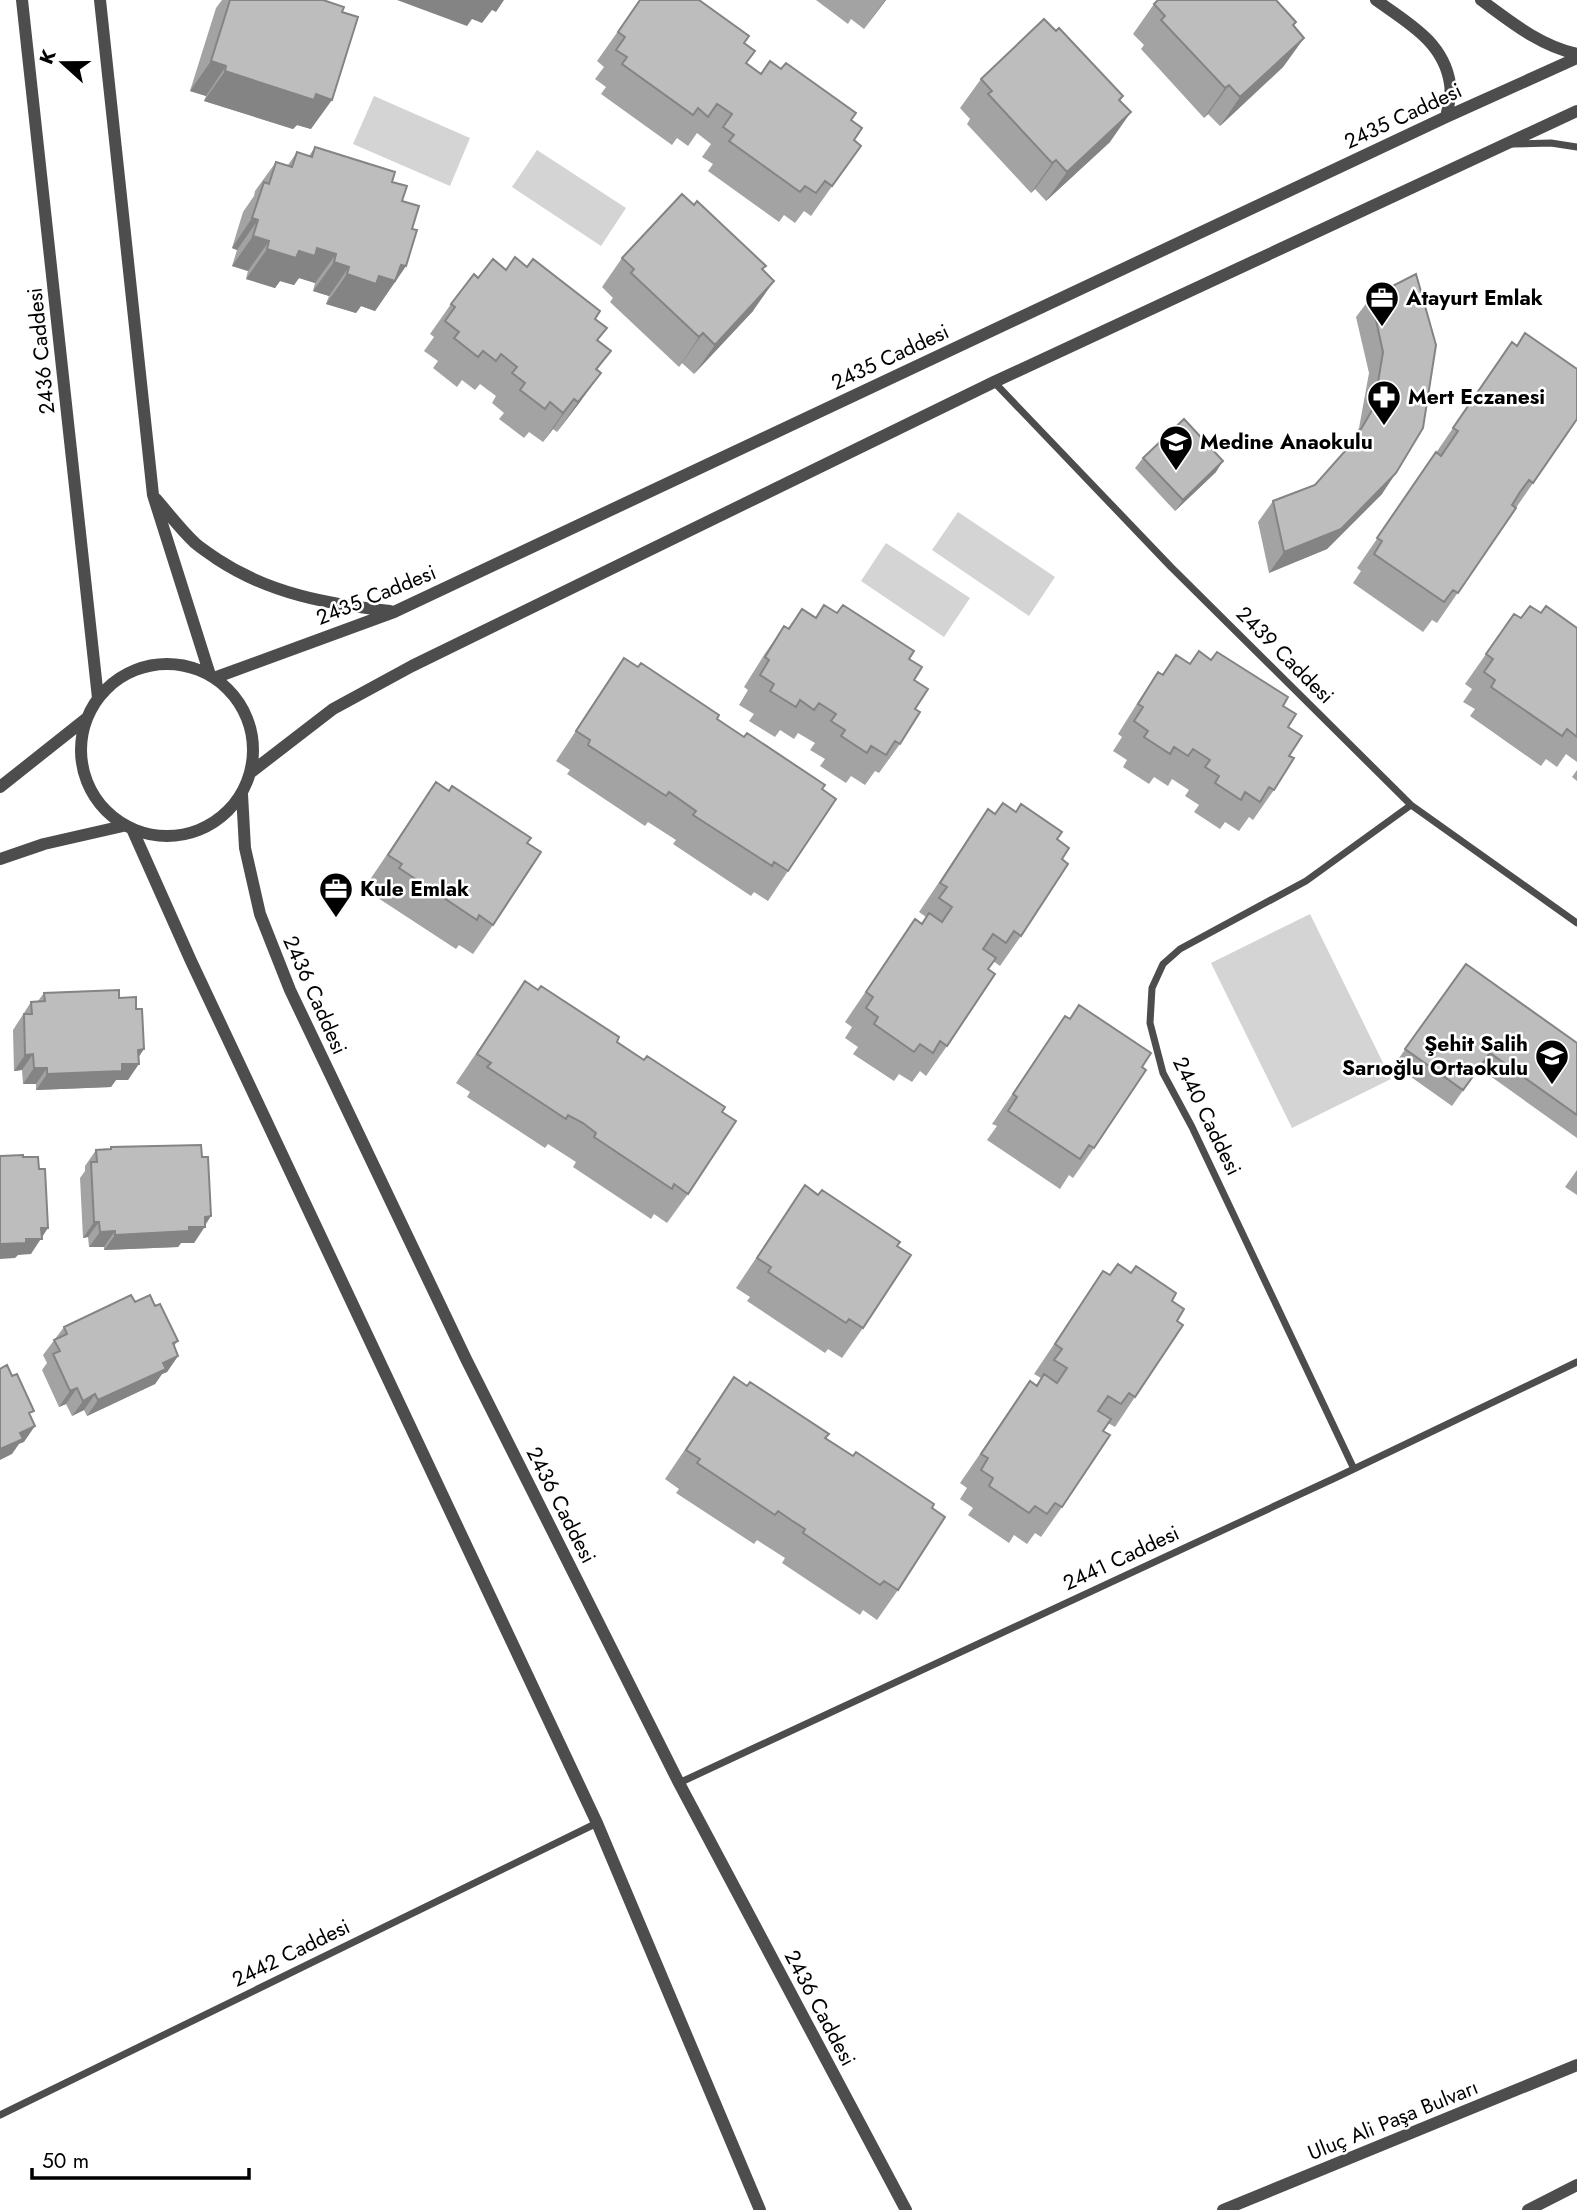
<svg xmlns="http://www.w3.org/2000/svg" width="1577" height="2210" viewBox="0 0 1577 2210" font-family="Jost,sans-serif">
	<style>
		.green { fill: #d4d4d4 }
		.lines { fill: none; stroke-linecap: round; stroke-linejoin: round }
		.minor { stroke: #4d4d4d; stroke-width: 7 }
		.tertiary { stroke: #4d4d4d; stroke-width: 12 }
		.wall { fill: #a3a3a3 }
		.shaded-wall { fill: #848484 }
		.building { fill: #bdbdbd; stroke: #848484; stroke-width: 2 }
		.labels { text-anchor: middle; stroke-width: 5; stroke-linejoin: round; paint-order: stroke }
		.street-label { font-size: 21px; fill: #000; stroke: #fff }
		.poi-label { font-size: 21px; font-weight: bold; fill: #000; stroke: #fff; text-anchor: start }
	</style>
	<rect width="100%" height="100%" fill="#fff"/>
	<path class="green" d="M374,96L470,138L450,186L353,144Z
		M537,150L626,208L601,246L512,187Z
		M958,512L1055,577L1029,616L932,550Z
		M886,543L970,598L944,637L861,581Z
		M1310,914L1391,1079L1292,1128L1211,963Z"/>
	<g class="lines">
		<path class="minor" d="M1512,144L1551,143L1577,147
			M994,382L1171,567L1411,805L1577,923
			M1354,1469L1192,1127L1163,1073L1150,1023L1152,988L1163,964L1180,949L1306,881L1411,805
			M679,1783L1335,1478L1577,1362
			M0,2115L597,1823"/>
		<path class="tertiary" d="M22,0L98,698
			M100,0L153,495L210,675
			M1376,0C1408,23 1444,42 1450,84C1452,94 1448,107 1446,117
			M1481,0C1511,22 1540,46 1577,54
			M156,499C169,514 181,530 195,543C202,549 210,554 217,559C270,594 328,604 390,611
			M81 750a86 86 0 1 1 172 0a86 86 0 1 1-172 0Z
			M214,678L394,612L1446,117L1577,58
			M250,773L333,709L412,666L994,382L1577,111
			M0,787L87,718
			M242,794L245,848L260,914L290,990L466,1359L679,1783L906,2210
			M133,831L191,961L597,1823L760,2210
			M0,859L44,844L123,826
			M1223,2210L1577,2065
			M1528,2210L1577,2185"/>
	</g>
	<path class="wall" d="M222,0H323L311,129L297,125L293,129L204,101L206,96L190,91L216,8Z
		M640,0L744,43L746,63L761,74L851,120L854,140L840,175L811,216L804,211L795,223L784,215L779,222L708,171L713,164L702,157L711,144L697,133L688,146L677,138L672,145L601,94L606,87L595,79L604,67L597,61Z
		M816,0H886L864,29L851,19L848,24Z
		M1154,4L1293,26L1304,38L1283,67L1220,126L1208,114L1204,118L1141,49L1144,45L1133,34Z
		M1056,31L1123,96L1120,101L1110,142L1046,201L1035,189L1031,193L967,124L970,119L960,108L981,79Z
		M315,147L392,182L402,201L412,229L406,266L375,311L361,306L356,313L326,304L329,296L313,291L315,283L299,278L294,285L280,281L275,288L246,279L248,271L232,266L237,250L232,248L243,212L254,196L255,191L276,162L288,165L297,152L309,156Z
		M622,258L763,270L753,311L694,374L682,363L679,367L610,302L613,298L602,287Z
		M506,270L595,319L598,340L611,351L597,370L580,402L557,432L553,429L543,442L529,432L524,438L499,419L504,413L492,403L496,396L480,384L475,390L462,380L457,387L433,368L438,361L424,351L434,337L430,334L451,304L478,278Z
		M1416,274L1382,494L1327,549L1269,573L1258,522L1273,501L1315,485L1346,450L1359,428L1369,373L1356,317L1371,297Z
		M1512,342L1577,419L1437,623L1432,620L1423,632L1353,583L1361,571L1357,568Z
		M1143,458L1216,472L1175,511L1135,468Z
		M824,605L909,659L914,680L915,709L900,744L879,773L875,771L865,785L851,776L846,783L820,766L825,759L810,750L815,743L798,733L794,739L780,730L775,737L749,721L754,714L739,705L748,690L744,687L764,655L784,626L788,628L802,609L816,617Z
		M1541,613L1577,628V762L1566,754L1557,767L1546,759L1541,766L1470,716L1475,709L1463,702L1472,689L1465,684L1514,614L1521,618Z
		M1176,655L1190,664L1283,706L1288,727L1289,756L1274,790L1253,820L1249,817L1239,831L1225,822L1220,829L1194,812L1199,805L1185,796L1189,790L1172,779L1168,786L1154,777L1149,784L1123,767L1127,760L1113,751L1122,737L1118,734L1138,702L1158,672L1162,674Z
		M624,658L822,789L788,871L768,901L754,892L751,896L673,844L676,840L648,822L645,826L567,774L570,770L556,761Z
		M1577,770V781L1572,777Z
		M436,782L527,843L493,925L473,954L459,945L456,949L378,898L381,893L367,884Z
		M988,809L995,814L1057,839L1062,859L1021,936L1000,966L993,961L947,1046L926,1076L920,1071L912,1082L899,1074L894,1081L853,1054L858,1047L845,1038L852,1027L845,1022L915,919L921,924L926,917L919,912Z
		M1466,964L1577,1043V1138L1479,1068L1452,1106L1394,1065Z
		M525,981L722,1112L688,1194L667,1223L654,1214L651,1219L573,1167L576,1162L548,1144L545,1148L467,1097L470,1092L456,1083Z
		M44,993L119,998L139,1057L128,1080H116L111,1087L36,1090V1084H23L22,1070L14,1071L13,1030L31,1002L38,1001Z
		M1065,1016L1142,1067L1094,1148L1073,1178L1069,1175L1060,1189L987,1140L997,1126L992,1124Z
		M111,1147L205,1225V1227L194,1243H181L178,1247L104,1250V1247H89L88,1237L83,1238L80,1178L85,1171V1166L96,1150L110,1149Z
		M1577,1170V1195L1565,1187Z
		M805,1185L897,1246L863,1328L842,1358L828,1349L825,1353L747,1301L750,1297L736,1288Z
		M1103,1271L1110,1275L1172,1301L1177,1321L1135,1397L1115,1427L1108,1423L1062,1507L1041,1537L1035,1533L1027,1544L1014,1535L1009,1543L968,1515L973,1508L960,1499L967,1488L960,1483L1030,1381L1036,1385L1041,1378L1034,1374Z
		M135,1302L155,1306L178,1341L174,1346L178,1356L167,1372L162,1374L155,1384L87,1416L84,1410L72,1416L66,1404L59,1407L42,1370L47,1363L43,1355L64,1327Z
		M734,1377L932,1508L898,1590L877,1620L863,1610L860,1615L782,1563L785,1558L757,1540L754,1544L676,1493L679,1489L665,1479Z"/>
	<path class="shaded-wall" d="M397,0H504L496,12L492,10L482,23L472,19L467,26Z
		M885,0H886L864,29Z
		M1304,38L1283,67L1220,126L1240,97Z
		M211,61L226,66L206,96L190,91Z
		M225,71L316,94L332,100L311,129L297,125L293,129L204,101Z
		M1229,85L1208,114L1204,118L1225,88Z
		M1131,112L1110,142L1046,201L1067,172Z
		M1056,160L1035,189L1031,193L1052,163Z
		M252,218L258,220L237,250L232,248Z
		M253,236L269,241L248,271L232,266Z
		M317,248L336,254L315,283L299,278L294,285L280,281L275,288L246,279L267,249L299,251Z
		M334,262L349,267L329,296L313,291Z
		M401,265L406,266L375,311L361,306L356,313L326,304L347,274L379,276Z
		M774,281L753,311L694,374L715,345Z
		M703,333L682,363L679,367L699,337Z
		M601,373L580,402L557,432L578,402Z
		M574,399L553,429L543,442L563,413Z
		M1223,461L1216,472L1175,511L1183,500Z
		M1396,473L1382,494L1327,549L1269,573L1284,552Z
		M144,1049L134,1064H139L128,1080H116L111,1087L36,1090L47,1074L122,1064L138,1050Z
		M33,1054L22,1070L14,1071L25,1055Z
		M34,1068H47L36,1084H23Z
		M211,1216L194,1243H181L178,1247L104,1250L115,1235Z
		M94,1222H99L88,1237L83,1238Z
		M41,1228H48L31,1254L18,1255L15,1258L0,1259V1244L26,1239Z
		M115,1231L104,1247H89L100,1232Z
		M178,1356L167,1372L162,1374L155,1384L87,1416L98,1400L163,1363Z
		M77,1388L66,1404L59,1407L70,1391Z
		M95,1394L84,1410L72,1416L83,1401Z
		M35,1426L24,1442L19,1444L12,1454L0,1460V1449L20,1433Z"/>
	<path class="building" d="M230,0H323L344,7L342,12L358,17L332,100L316,94L314,100L225,71L226,66L211,61Z
		M640,0H699L749,36L744,43L755,51L746,63L761,74L770,61L781,69L786,63L856,113L851,120L862,128L854,140L861,146L832,186L825,181L816,193L805,186L800,192L729,141L734,135L723,127L732,114L717,104L708,117L698,108L693,115L622,64L627,57L616,50L625,37L618,32Z
		M1158,0H1276L1296,22L1293,25L1304,38L1240,97L1229,85L1225,88L1161,20L1165,16L1154,4Z
		M1044,19L1056,31L1059,28L1123,96L1119,100L1131,112L1067,172L1056,160L1052,163L988,94L992,91L981,79Z
		M315,147L395,172L392,182L407,186L402,201L419,206L412,229L417,230L406,266L401,265L395,281L379,276L376,284L347,274L349,267L334,262L336,254L317,248L315,256L299,251L296,258L267,249L269,241L253,236L258,220L252,218L264,182L269,184L276,162L292,167L297,152L312,157Z
		M682,194L694,205L697,201L766,266L762,269L774,281L715,345L703,333L699,337L631,273L634,269L622,258Z
		M515,257L527,267L533,259L600,311L595,319L607,328L597,340L611,351L596,369L601,373L578,402L574,399L563,413L550,402L545,409L520,390L525,383L512,373L517,367L501,354L496,361L483,351L478,357L454,338L459,332L445,321L455,307L451,304L474,274L478,278L493,259L506,270Z
		M1416,274L1436,345L1423,428L1396,473L1341,529L1284,552L1273,501L1315,485L1354,441L1374,407L1383,352L1371,297Z
		M1525,333L1577,369V419L1533,483L1529,480L1520,492L1512,505L1516,508L1458,593L1453,590L1444,602L1374,554L1382,541L1377,538L1436,452L1441,456L1458,431L1453,428L1512,342L1517,346Z
		M1184,419L1223,461L1183,500L1143,458Z
		M824,605L837,613L843,605L914,651L909,659L922,667L914,680L928,689L915,709L920,712L900,744L895,741L886,755L871,746L867,753L841,736L845,730L831,721L836,714L819,703L814,710L800,700L796,707L770,691L774,684L760,675L769,660L765,657L784,626L789,629L802,609L816,618Z
		M1530,606L1541,613L1546,606L1577,628V737L1567,729L1562,736L1491,687L1495,680L1484,672L1493,659L1486,654L1514,614L1521,618Z
		M1199,651L1211,660L1217,652L1288,697L1283,706L1296,714L1288,727L1302,736L1289,756L1294,758L1274,790L1269,787L1260,802L1245,792L1241,800L1215,783L1219,776L1205,767L1210,760L1193,749L1188,756L1174,747L1170,754L1144,737L1148,731L1134,721L1143,707L1138,704L1158,672L1163,675L1176,655L1190,664Z
		M624,658L638,667L641,663L719,715L717,719L744,737L747,733L825,785L822,789L836,799L788,871L774,862L772,866L693,815L696,811L669,792L666,796L588,745L590,740L576,731Z
		M436,782L449,791L452,786L531,838L527,843L541,852L493,925L479,915L477,920L399,868L402,864L388,855Z
		M1003,803L1016,812L1021,804L1062,832L1057,839L1069,848L1062,859L1068,864L1021,936L1014,931L1006,943L993,934L983,949L996,958L988,969L995,974L947,1046L940,1041L933,1053L920,1044L914,1052L874,1024L878,1017L866,1008L873,997L866,992L915,919L922,924L929,913L942,922L952,907L939,898L947,887L940,883L988,809L995,814Z
		M1466,964L1577,1043V1115L1490,1053L1463,1090L1405,1049Z
		M525,981L538,990L541,986L619,1037L617,1042L644,1060L647,1056L725,1107L722,1112L736,1121L688,1194L674,1184L672,1189L594,1137L596,1133L583,1123L568,1115L566,1119L487,1067L491,1063L477,1054Z
		M119,990V998L136,997V1009H142L144,1049L138,1050L139,1064H122V1071L47,1074V1068H34L33,1054L25,1055L24,1014H32L31,1002L45,1001L44,993Z
		M1079,1005L1151,1053L1142,1067L1146,1070L1094,1148L1089,1145L1080,1159L1008,1111L1017,1097L1013,1094L1065,1016L1070,1019Z
		M201,1145L202,1157H208L211,1216L205,1217V1227H189V1231L115,1235V1231L100,1232L99,1222H94L91,1162H97L96,1150L111,1149V1147Z
		M23,1155V1157H38L39,1169H45L48,1228H41L42,1239H26V1243L0,1244V1156Z
		M805,1185L818,1195L822,1190L900,1242L897,1246L911,1255L863,1328L849,1319L846,1323L768,1272L771,1267L757,1258Z
		M1118,1264L1131,1273L1136,1266L1176,1293L1172,1301L1184,1309L1177,1321L1183,1325L1135,1397L1129,1393L1121,1404L1108,1396L1098,1411L1111,1419L1103,1431L1110,1435L1062,1507L1055,1503L1047,1514L1035,1506L1029,1513L989,1486L993,1478L981,1470L988,1458L981,1454L1030,1381L1037,1386L1044,1374L1057,1383L1067,1368L1054,1360L1062,1349L1055,1344L1103,1271L1110,1275Z
		M131,1295L135,1302L150,1295L155,1306L160,1304L178,1341L173,1343L178,1356L163,1363L166,1369L98,1400L95,1394L83,1401L77,1388L70,1391L53,1354L60,1351L54,1340L67,1334L64,1327Z
		M7,1365L12,1376L17,1374L34,1411L29,1413L35,1426L20,1433L23,1439L0,1449V1369Z
		M734,1377L747,1386L750,1382L829,1434L825,1438L853,1456L856,1452L934,1504L932,1508L945,1517L898,1590L884,1581L880,1585L803,1533L805,1529L791,1520L778,1511L775,1515L697,1463L700,1459L686,1450Z"/>
	<defs>
		<g id="office-pin" transform="scale(1.75)"><path d="M0 17L-7.5 6A9.5 9.5 0 1 1 7.5 6Z" fill="#000" stroke="#fff"/><path d="M-6-3h4V-5.5h4V-3h4V5H-6ZM-1-4.5V-3h2v-1.5ZM-6 0V1H6V0Z" fill="#fff"/></g>
		<g id="pharmacy-pin" transform="scale(1.75)"><path d="M0 17L-7.5 6A9.5 9.5 0 1 1 7.5 6Z" fill="#000" stroke="#fff"/><path d="M-2-6h4v4h4v4h-4v4h-4v-4h-4v-4h4Z" fill="#fff"/></g>
		<g id="school-pin" transform="scale(1.75)"><path d="M0 17L-7.5 6A9.5 9.5 0 1 1 7.5 6Z" fill="#000" stroke="#fff"/><path d="M0-5L7-2L0 1L-7-2ZM-4 1L0 2.5L4 1V4Q0 6-4 4Z" fill="#fff"/></g>
	</defs>
	<g fill-rule="evenodd">
		<use href="#office-pin" x="1382" y="298"/>
		<use href="#pharmacy-pin" x="1384" y="397"/>
		<use href="#school-pin" x="1176" y="442"/>
		<use href="#office-pin" x="336" y="889"/>
		<use href="#school-pin" x="1552" y="1056"/>
	</g>
	<g class="labels">
		<g class="street-label">
			<text transform="translate(1403 116) rotate(-25)" y="7">2435 Caddesi</text>
			<text transform="translate(41 351) rotate(-96)" y="7">2436 Caddesi</text>
			<text transform="translate(890 357) rotate(-25)" y="7">2435 Caddesi</text>
			<text transform="translate(376 595) rotate(-22)" y="7">2435 Caddesi</text>
			<text transform="translate(1285 655) rotate(45)" y="7">2439 Caddesi</text>
			<text transform="translate(315 995) rotate(66)" y="7">2436 Caddesi</text>
			<text transform="translate(1207 1116) rotate(64)" y="7">2440 Caddesi</text>
			<text transform="translate(561 1505) rotate(63)" y="7">2436 Caddesi</text>
			<text transform="translate(1121 1558) rotate(-25)" y="7">2441 Caddesi</text>
			<text transform="translate(291 1953) rotate(-26)" y="7">2442 Caddesi</text>
			<text transform="translate(820 2008) rotate(62)" y="7">2436 Caddesi</text>
			<text transform="translate(1393 2120) rotate(-22)" y="7">Uluç Ali Paşa Bulvarı</text>
		</g>
		<g class="poi-label">
			<text x="1406" y="305">Atayurt Emlak</text>
			<text x="1408" y="404">Mert Eczanesi</text>
			<text x="1200" y="449">Medine Anaokulu</text>
			<text x="360" y="896">Kule Emlak</text>
			<text x="1528" y="1051" text-anchor="end">Şehit Salih<tspan x="1528" dy="24">Sarıoğlu Ortaokulu</tspan></text>
		</g>
	</g>
	<g transform="translate(63 63) rotate(291)" stroke="#ffffff" stroke-width="5" paint-order="stroke">
	<path d="M0-5L12 26L0 18L-12 26Z" fill="#000000"/>
	<text y="-10" font-size="19" font-weight="bold" text-anchor="middle" fill="#000000">K</text>
	</g>
	<path d="M32 2168v10h217v-10" fill="none" stroke="#000000" stroke-width="3.5"/>
	<text x="42" y="2168" font-size="21" fill="#000000" stroke="#ffffff" stroke-width="5" paint-order="stroke">50 m</text>
</svg>
